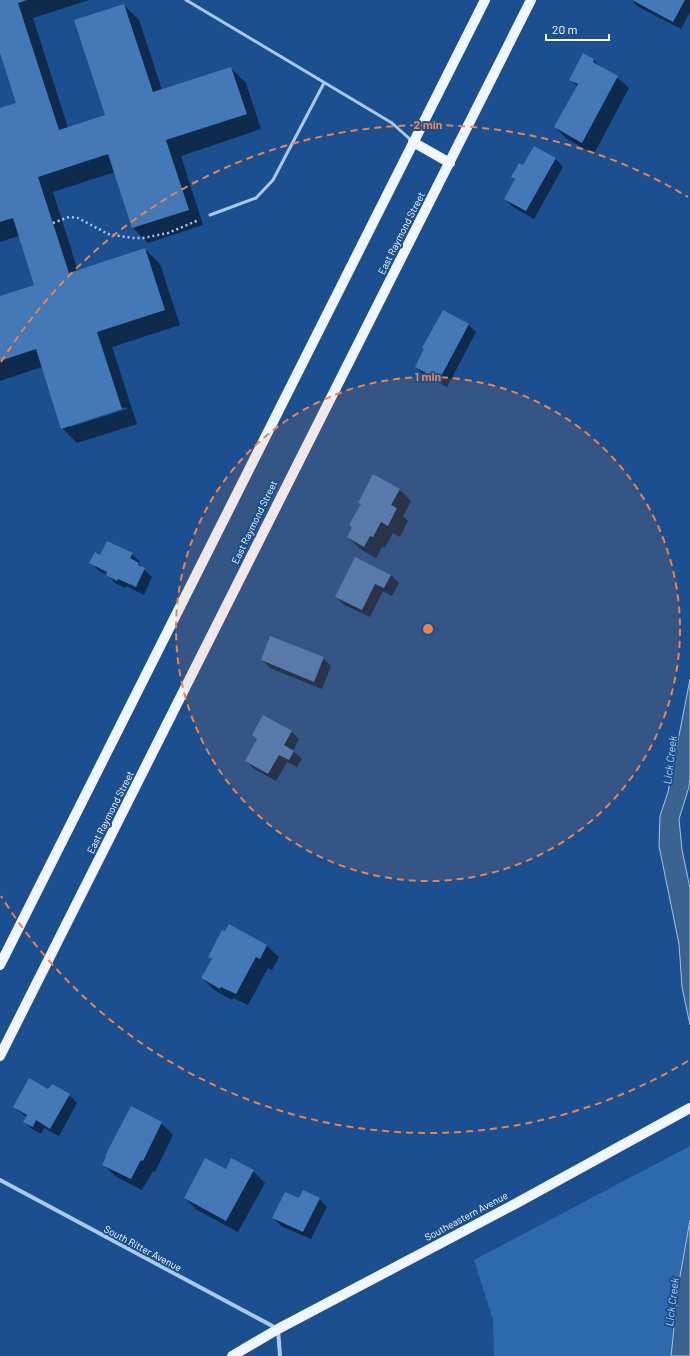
<svg xmlns="http://www.w3.org/2000/svg" width="690" height="1356" viewBox="0 0 690 1356" font-family="Barlow,sans-serif">
	<style>
		.green { fill: #2e69ad }
		.water { fill: #3c6290; stroke: #9cc4f0 }
		.shadow { fill: #0007; fill-rule: evenodd }
		.building { fill: #4478b7 }
		.lines { fill: none; stroke-linecap: round; stroke-linejoin: round }
		.path { stroke: #a9c9ee; stroke-width: 2.5; stroke-dasharray: 2 3; stroke-linecap: butt }
		.lane { stroke: #a9c9ee; stroke-width: 3 }
		.street { stroke: #a9c9ee; stroke-width: 4 }
		.primary { stroke: #f0f6ff; stroke-width: 10 }
		.ring { fill: none; stroke: #ee8249; stroke-width: 2; stroke-dasharray: 7 5 }
		.labels { text-anchor: middle; stroke-width: 4; stroke-linejoin: round; paint-order: stroke }
		.street-label { font-size: 10px; fill: #fff; stroke: #1b4f8f }
		.water-label { font-size: 11px; font-style: italic; fill: #b5d3f5; stroke: #1b4f8f }
		.centre { fill: #ee8249; stroke: #1b4f8f; stroke-width: 2 }
		.ring-label { font-size: 12px; text-anchor: middle; font-weight: bold; fill: #ee8249; stroke: #1b4f8f; stroke-width: 4; stroke-linejoin: round; paint-order: stroke }
	</style>
	<rect width="100%" height="100%" fill="#1b4f8f"/>
	<path class="green" d="M690,1146V1356H494L493,1320L474,1260Z"/>
	<path class="water" d="M690,679V778L689,787L679,819L682,850L690,888V1025L682,987L679,944L659,846L660,816L668,792Z
		M690,1220V1356H671L679,1282Z"/>
	<path class="shadow" d="M0,0H89L33,18L68,128L106,115L124,5L139,20L162,90L231,68L246,83L261,129L181,156L203,225L148,243L133,228L115,172L53,192L78,271L145,249L160,264L180,325L112,347L137,424L77,443L62,428L42,367L0,381V297L35,285L19,236L0,242V109L17,104L0,50ZM126,407L127,409L70,427V425Z
		M632,0H690V12L681,29L637,6Z
		M584,55L594,60L602,69L617,77L629,88L594,154L567,139L555,127L577,86L570,79Z
		M556,159L563,167L534,219L513,207L505,199L516,180L513,177L523,166Z
		M468,324L476,332L447,387L424,375L416,367Z
		M399,489L411,501L403,516L408,521L400,537L393,533L385,548L382,547L376,558L360,549L348,537L361,505L359,502Z
		M132,554L140,562L139,564L152,577L144,595L126,586L125,588L115,583L108,575L99,571L91,563L101,557Z
		M356,558L391,575L399,583L392,596L383,591L370,617L344,605L336,597Z
		M323,658L331,666L322,689L270,668L262,660Z
		M292,732L299,739L293,751L302,759L297,767L287,762L276,781L254,769L246,761L258,740L253,735Z
		M230,926L267,946L279,957L272,970L268,968L248,1005L233,998L232,1000L214,990L202,978L212,960L209,956Z
		M69,1095L77,1103L59,1136L44,1128L41,1134L32,1129L24,1121L26,1117L14,1107Z
		M161,1123L173,1135L155,1172L153,1171L142,1190L115,1176L104,1165Z
		M226,1171H253L265,1183L238,1232L197,1210L185,1198Z
		M319,1199L327,1207L311,1239L281,1226L273,1218L299,1200Z"/>
	<path class="building" d="M0,0H27L18,3L59,130L105,115L74,20L124,4L153,92L231,67L247,114L166,140L189,210L132,228L108,154L38,177L69,273L145,248L165,310L97,332L122,409L61,429L36,349L0,361V296L34,285L13,218L0,222V108L16,103L0,53Z
		M632,0H685L673,22Z
		M583,53L594,59L593,62L618,76L582,143L554,127L578,84L569,80Z
		M534,146L556,158L526,211L504,199L515,179L511,177L519,163L523,165Z
		M443,310L469,324L439,380L415,367L424,349L422,348Z
		M373,474L400,489L391,505L397,508L388,526L381,522L373,537L370,536L364,547L347,537L352,527L349,525L361,504L358,503Z
		M107,541L133,553L130,558L139,563L138,565L145,568L136,587L118,579L117,581L106,575L107,572L89,563L95,552L100,555Z
		M355,557L391,575L384,588L375,584L362,610L335,597Z
		M270,636L324,657L314,682L261,660Z
		M263,715L292,731L284,745L294,751L289,760L279,755L268,774L245,761L257,739L252,735Z
		M229,924L267,945L260,959L256,957L236,994L221,987L220,989L201,978L212,959L208,957L222,930L225,931Z
		M29,1078L48,1089L52,1084L70,1094L50,1129L36,1120L33,1127L23,1122L27,1115L13,1107Z
		M131,1106L162,1122L143,1161L141,1160L131,1179L102,1165L106,1157L105,1156Z
		M205,1158L226,1169L231,1158L254,1170L226,1221L184,1198Z
		M303,1190L320,1198L303,1232L272,1218L285,1192L299,1198Z"/>
	<g class="lines">
		<path class="path" d="M53,223L69,217L78,218L108,234L132,238H143L168,233L199,220"/>
		<path class="lane" d="M186,0L392,123L412,141
			M210,215L256,198L273,180L324,83"/>
		<path class="street" d="M0,1180L278,1329L280,1356"/>
		<path class="primary" d="M413,142L450,163
			M0,965L485,0
			M0,1056L531,0
			M232,1356L278,1329L515,1204L690,1108"/>
	</g>
	<circle cx="428" cy="629" r="252" fill="#ee8249" fill-opacity=".12"/>
	<g class="ring">
		<circle cx="428" cy="629" r="252"/>
		<path d="M688 1061A504 504 0 0 1 1 896M1 362A504 504 0 0 1 688 197"/>
	</g>
	<g class="labels">
		<g class="street-label">
			<text transform="translate(401 233) rotate(-63)" y="4">East Raymond Street</text>
			<text transform="translate(254 522) rotate(-64)" y="4">East Raymond Street</text>
			<text transform="translate(110 812) rotate(-63)" y="4">East Raymond Street</text>
			<text transform="translate(466 1216) rotate(-28)" y="4">Southeastern Avenue</text>
			<text transform="translate(143 1248) rotate(28)" y="4">South Ritter Avenue</text>
		</g>
		<g class="water-label">
			<text transform="translate(670 760) rotate(-83)" y="4">Lick Creek</text>
			<text transform="translate(672 1302) rotate(-83)" y="4">Lick Creek</text>
		</g>
	</g>
	<circle cx="428" cy="629" r="6" class="centre"/>
	<g class="ring-label">
		<text x="428" y="129">2 min</text>
		<text x="428" y="381">1 min</text>
	</g>
	<path d="M546 34v6h63v-6" fill="none" stroke="#ffffff" stroke-width="2"/>
	<text x="552" y="34" font-size="12" fill="#ffffff" stroke="#1b4f8f" stroke-width="3" paint-order="stroke">20 m</text>
</svg>
